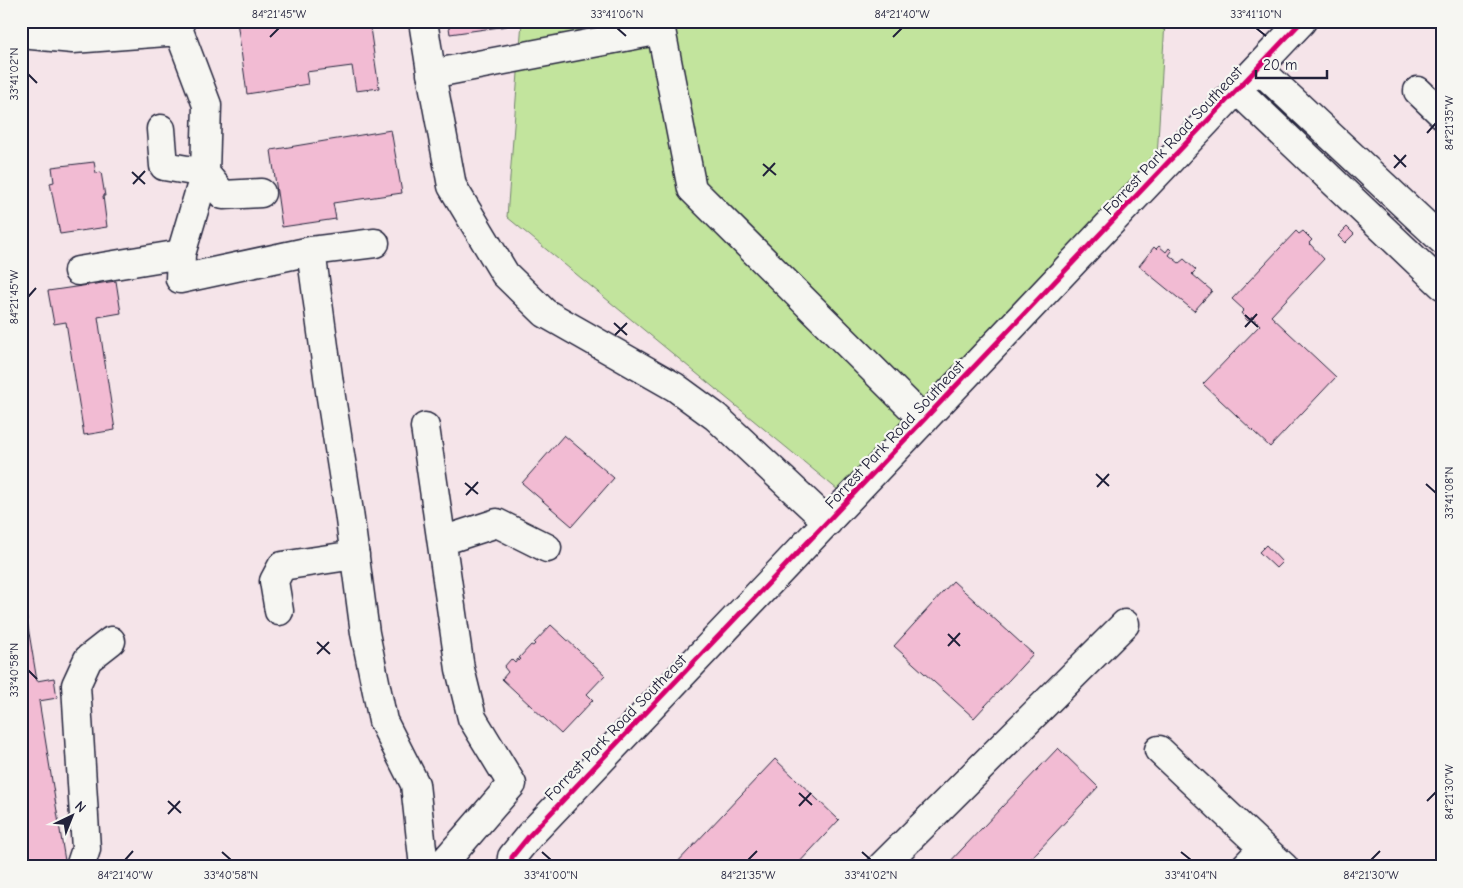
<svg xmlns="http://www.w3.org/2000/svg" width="1463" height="888" viewBox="0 0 1463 888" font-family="'Comic Neue',sans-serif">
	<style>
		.green { fill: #c2e49d; stroke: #72836c }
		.building { fill: #f2bbd3; stroke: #22223b }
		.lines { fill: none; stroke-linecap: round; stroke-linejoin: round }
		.minor-casing { stroke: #22223b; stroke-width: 31 }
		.minor { stroke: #f6f6f2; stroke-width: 28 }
		.cycleway-casing { stroke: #f6f6f2; stroke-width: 8 }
		.cycleway { stroke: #d6006c; stroke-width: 5 }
		.ticks { fill: none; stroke: #22223b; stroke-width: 2 }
		.labels { text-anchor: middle; stroke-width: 4.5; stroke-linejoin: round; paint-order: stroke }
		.street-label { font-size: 16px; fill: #22223b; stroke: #f6f6f2 }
		.neatline { fill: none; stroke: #22223b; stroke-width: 2 }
		.ticks-label { font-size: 12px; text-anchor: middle; fill: #22223b }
	</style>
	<rect width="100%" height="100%" fill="#f5e4e9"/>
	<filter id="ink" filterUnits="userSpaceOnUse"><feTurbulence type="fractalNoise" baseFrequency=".02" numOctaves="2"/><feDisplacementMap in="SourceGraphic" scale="10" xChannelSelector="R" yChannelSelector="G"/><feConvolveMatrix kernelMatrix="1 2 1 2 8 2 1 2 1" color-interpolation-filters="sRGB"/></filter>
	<g filter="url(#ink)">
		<path class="green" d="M522,21H1165L1156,175L844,495L507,217Z"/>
		<path class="building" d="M237,21H369L379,88L356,91L352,66L306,72L308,84L247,94Z
			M448,21H506L507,26L450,34Z
			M1155,21H1172L1164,30Z
			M391,130L402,193L333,203L336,219L282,227L271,150Z
			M94,162L96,173L101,172L105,196H103L107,227L60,234L50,183L54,182L52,167Z
			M1347,227L1354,234L1345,243L1338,236Z
			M1296,231L1299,234L1303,231L1312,240L1309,243L1324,259L1271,316L1336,377L1270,447L1203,384L1260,325L1252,317L1248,321L1241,313L1244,310L1232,299Z
			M1159,246L1166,252L1169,248L1172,251L1169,255L1179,263L1184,259L1196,270L1192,274L1212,291L1194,311L1139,266L1154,247L1156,249Z
			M116,281L121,313L98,317L115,430L84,435L66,322L54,324L48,291Z
			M564,435L614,478L572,526L522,483Z
			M1266,545L1282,562L1276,568L1259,552Z
			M953,581L1033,654L974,718L894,646Z
			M21,584L37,681L54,678L57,698L39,701L66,867H21Z
			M551,625L605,675L587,694L593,700L561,734L502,679L508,672L504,667L511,659L515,663L518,659L519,661L521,659L519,658L531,645L533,646L535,644L534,643Z
			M1058,748L1098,787L1023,867H945Z
			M775,759L839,820L795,867H673Z"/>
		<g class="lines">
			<g class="minor-casing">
				<path id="minor" d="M423,21L433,84L452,186L505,274L545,313L675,387L716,417L828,522
					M21,34L73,39L179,31L207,105L205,173L181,254L78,271
					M1258,68L1442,240
					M431,74L661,30L692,189L924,420
					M1237,90L1442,285
					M1418,91L1442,114
					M161,129L164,166L205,173L223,195L261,193
					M311,251L330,391L349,512L365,633L383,721L415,784L424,867
					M181,254L180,279L311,251L375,243
					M425,427L460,669L472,718L512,784L440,867
					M442,541L497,523L547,548
					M279,611L274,581L282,566L355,555
					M1159,750L1263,848
					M80,867L86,849L76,685L88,659L111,641
					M511,867L512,857L529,836L1302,21
					M881,867L1125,624
					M1245,867L1263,848L1284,867"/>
			</g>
			<use href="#minor" class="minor"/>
			<g class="cycleway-casing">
				<path id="cycleway" d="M511,867L512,857L529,836L1302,21"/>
			</g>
			<use href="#cycleway" class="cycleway"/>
		</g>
	</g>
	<path class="ticks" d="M617,28L626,36M1256,28L1266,36M270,37L279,28M893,37L902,28M28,74L37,83M1427,133L1436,123M1394,155L1406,167M763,164L776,175M1394,168L1406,155M132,172L145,184M763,176L775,163M133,184L145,171M28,297L36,288M1245,315L1258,327M614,323L627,335M1245,327L1257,314M615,335L627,323M1096,474L1109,486M465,483L478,494M1426,484L1436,493M1097,487L1109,474M466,495L478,482M948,634L960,646M317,642L330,654M948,646L960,633M317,654L329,642M28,670L37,679M799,793L812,805M168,801L181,813M1427,801L1436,792M799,806L811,793M168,814L180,801M222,852L231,860M542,852L551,860M862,852L871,860M1181,852L1191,860M125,860L133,851M748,860L757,851M1371,860L1380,851"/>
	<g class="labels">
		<g class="street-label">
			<text transform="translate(1172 140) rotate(-47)" y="6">Forrest Park Road Southeast</text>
			<text transform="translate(894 434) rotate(-47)" y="6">Forrest Park Road Southeast</text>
			<text transform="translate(615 727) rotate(-46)" y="6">Forrest Park Road Southeast</text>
		</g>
	</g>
	<rect width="1463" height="888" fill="none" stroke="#f6f6f2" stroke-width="55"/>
	<g transform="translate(72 816) rotate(43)" stroke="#f6f6f2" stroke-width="4" paint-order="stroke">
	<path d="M0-4L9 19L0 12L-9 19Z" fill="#22223b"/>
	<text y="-8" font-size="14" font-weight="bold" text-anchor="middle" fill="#22223b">N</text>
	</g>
	<path d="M1256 70v8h71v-8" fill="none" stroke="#22223b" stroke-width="2.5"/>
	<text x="1263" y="70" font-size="15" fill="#22223b" stroke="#f6f6f2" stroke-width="4" paint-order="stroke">20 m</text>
	<rect x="28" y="28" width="1408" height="832" class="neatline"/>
	<g class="ticks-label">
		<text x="279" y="18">84°21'45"W</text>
		<text x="617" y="18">33°41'06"N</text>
		<text x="902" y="18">84°21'40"W</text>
		<text x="1256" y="18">33°41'10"N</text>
		<text transform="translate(14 74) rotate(-90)" y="4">33°41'02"N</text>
		<text transform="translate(1449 123) rotate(-90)" y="4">84°21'35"W</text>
		<text transform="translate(14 297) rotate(-90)" y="4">84°21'45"W</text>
		<text transform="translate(1449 493) rotate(-90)" y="4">33°41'08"N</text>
		<text transform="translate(14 670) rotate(-90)" y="4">33°40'58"N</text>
		<text transform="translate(1449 792) rotate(-90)" y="4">84°21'30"W</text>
		<text x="125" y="879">84°21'40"W</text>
		<text x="231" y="879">33°40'58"N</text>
		<text x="551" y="879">33°41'00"N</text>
		<text x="748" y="879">84°21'35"W</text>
		<text x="871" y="879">33°41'02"N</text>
		<text x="1191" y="879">33°41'04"N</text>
		<text x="1371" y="879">84°21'30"W</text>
	</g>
</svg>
